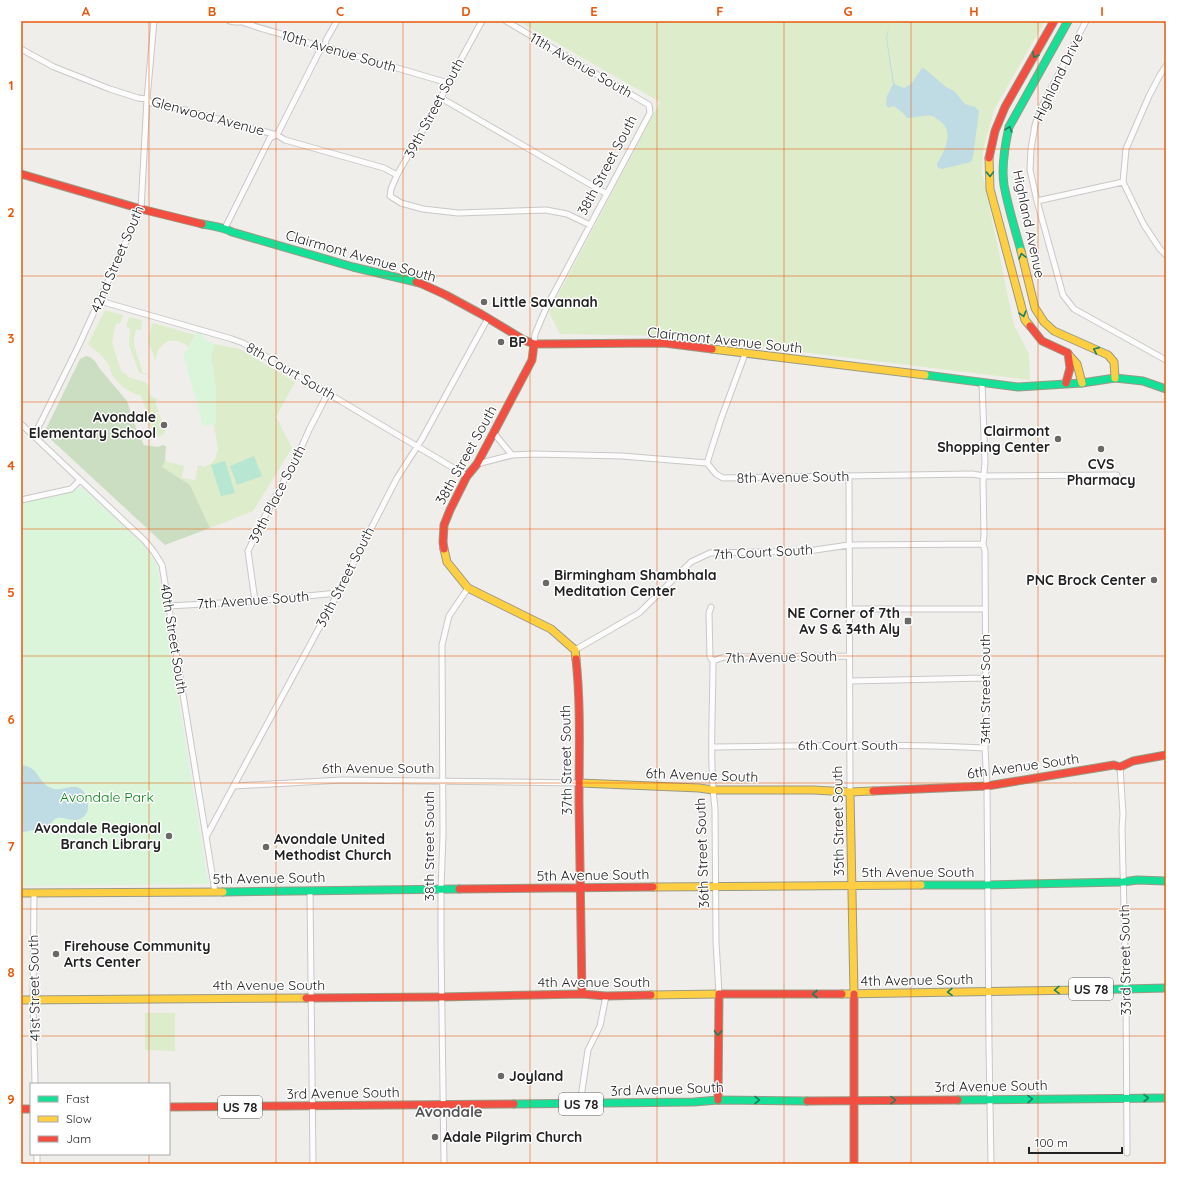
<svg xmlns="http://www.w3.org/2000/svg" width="1187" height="1185" viewBox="0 0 1187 1185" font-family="Quicksand,sans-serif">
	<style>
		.grass { fill: #ddeccb }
		.forest { fill: #cbdec1 }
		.park { fill: #daf5da }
		.pitch { fill: #b7e6d2 }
		.water { fill: #bfdbe3 }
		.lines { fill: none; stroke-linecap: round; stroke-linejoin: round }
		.street-casing { stroke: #c9c8c7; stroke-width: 7 }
		.fast-casing { stroke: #999a82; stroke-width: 9 }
		.slow-casing { stroke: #999a82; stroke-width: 9 }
		.jam-casing { stroke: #999a82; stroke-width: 9 }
		.street { stroke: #fdfcfc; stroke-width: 5 }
		.fast { stroke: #16e098; stroke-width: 7 }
		.slow { stroke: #ffcf43; stroke-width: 7 }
		.jam { stroke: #f24e42; stroke-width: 7 }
		.oneway { stroke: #1c815d }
		.grid { fill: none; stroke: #e8590c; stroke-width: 1; stroke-opacity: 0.55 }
		.poi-dot { fill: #6a6968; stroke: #fff; stroke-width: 1.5 }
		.labels { text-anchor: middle; stroke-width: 3; stroke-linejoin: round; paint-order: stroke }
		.shield { fill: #fff; stroke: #646464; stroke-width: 1 }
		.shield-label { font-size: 13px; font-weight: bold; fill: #222 }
		.street-label { font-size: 14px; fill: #222; stroke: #fff }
		.poi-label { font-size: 14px; font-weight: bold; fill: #222; stroke: #fff; text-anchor: start }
		.park-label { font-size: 14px; fill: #0c8416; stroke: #fff }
		.neighbourhood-label { font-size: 15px; font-weight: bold; fill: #555; stroke: #fff }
		.neatline { fill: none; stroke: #e8590c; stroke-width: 1.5 }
		.grid-label { font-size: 13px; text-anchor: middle; font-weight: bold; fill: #e8590c }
	</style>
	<rect width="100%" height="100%" fill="#f0eeeb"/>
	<path class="grass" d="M518,21H1045L994,110L983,150L982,172L1014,325L1029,354L1030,380L669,336L560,334L549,312L660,102Z
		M105,310L123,315L120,324L116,323L112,343L121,371L126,374L128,377L147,383L151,397L156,398L158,400L155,402L159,412L148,416L141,396C131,393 119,386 113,376C110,372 110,366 107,362C101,354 94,350 88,344Z
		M129,317L142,320L141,330H139L136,329L134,338V345L143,373L148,374L147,375L139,373L129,345L130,329L126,326Z
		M153,323L195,335L188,347C174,333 155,343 156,362L148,340L152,324Z
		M215,344L240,349L295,382L276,417L292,448L253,511L210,528L190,485L162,467L165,461L184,466L182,478L195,480L198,465L204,467L212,463L215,459L218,449L212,413L214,372L211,356Z
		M159,414L163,423H166L167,427L164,434L155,438L149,435L153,434L148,418Z
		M145,1013H175V1051L145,1050Z"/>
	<path class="forest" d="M86,356L90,357L95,361L100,369L127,401L137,431L144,445L158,447L162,445L166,446L165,461L162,467L190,485L210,528L165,545L44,433L80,359Z"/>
	<path class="park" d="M197,332L202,334L205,340L215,344L211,356L216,388V424L203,426L183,354L188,349Z
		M81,487L144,545L157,565L207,877L210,884L21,886V503Z"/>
	<path class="pitch" d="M254,456L262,476L237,485L230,466Z
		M225,461L235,493L221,496L211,465Z"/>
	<path class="water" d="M889,25L887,38L888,45L894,83L896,85L904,88L911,84L922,68L925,69L946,87L954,91L965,104L975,107L979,111L973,157L971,162L942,169L937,167V164C944,152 955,132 940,121C938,120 935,117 932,116C925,114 915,118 907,118L903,113L894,106L888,108L886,103L887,96L893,84L886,38Z
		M21,765C39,767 36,779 49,787C61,794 70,782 81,789C86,793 88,799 88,805C88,809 88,811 86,814C76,827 63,814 55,819C50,823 50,827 48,833C44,833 42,832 38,831C32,829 27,831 21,833Z"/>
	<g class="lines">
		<g class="street-casing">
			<path id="street" d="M230,21L235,22H243L245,23C270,32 298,37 321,48L326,47L448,83
				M482,21L448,83L441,98L397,175L391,189L390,196L401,203L423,209L458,213L546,210L567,214L590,225
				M506,21L649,105L650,113L547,306L535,334L534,344
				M1086,21L1041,108L1035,125L1031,149L1030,170L1037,201L1063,295L1074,309L1166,360
				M21,49L54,67L110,89L138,98L147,99L151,103H159L277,135L285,140L384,168L397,175
				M1166,66L1160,75L1149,96L1126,149L1123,182L1144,225L1160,249L1166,255
				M441,98L607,194
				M1037,201L1123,182
				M225,228L270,138L277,135L321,48L325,46L326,40L337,21
				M100,300L107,303L232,339L243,343L467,476
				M982,383L985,463L983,482L984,535L983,544L985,551L986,724L985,748L987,786L989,1045L991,1164
				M21,424L145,541L154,552L162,565L215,892
				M493,432L512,455
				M34,436L78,347L141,209L147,99L154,21
				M707,463L721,419L745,354
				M477,464L512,455L534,454L622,456L707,463L716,474L723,478L972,474L984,476L1117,475
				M849,477L850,792
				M21,500L71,489L80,480
				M255,601L248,551L266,514L298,455L309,430L328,393
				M169,606L255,601L338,593
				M711,607L709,613L710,657L713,661C713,710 709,760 715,809L716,941L719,994
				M849,609H985
				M575,650L639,613L691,562L710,553L808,551L849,545L983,544
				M713,661L724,657L849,656
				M850,681L985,678
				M712,747C803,746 894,743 985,748
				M1120,767L1123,814L1122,829L1126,989L1127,1153
				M234,786L342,780L580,783
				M206,837L338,593L397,478L422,439L488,318
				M310,891L313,1164
				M34,893L33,1000L35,1084
				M580,1104L588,1050L600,1026L606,996
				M37,1164V1154
				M444,1164L441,943V889L443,835L442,645L449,616L468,588"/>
		</g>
		<g class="fast-casing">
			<path id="fast" d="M202,224C212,226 223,227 232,232L353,267L416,282
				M1021,251C1015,229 1008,207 1004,185C1001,166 1005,145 1009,127L1068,21
				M925,375L1018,387L1082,383L1115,378L1143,381L1166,389
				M921,885H987L1123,882L1137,880L1166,881
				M223,892L459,889
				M1083,990L1166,988
				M958,1100L1166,1098
				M514,1104L694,1102L718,1100L807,1101"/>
		</g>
		<g class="slow-casing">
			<path id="slow" d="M989,158L990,189L1025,320L1030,326
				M1021,251L1035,308L1044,322L1054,331L1108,355L1114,362L1115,378
				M712,349L925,375
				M1068,354L1077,364L1082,383
				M444,549L447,562L468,588L551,629L575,650L576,659
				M580,783L699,788L713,790H813L850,792L873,791
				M850,792L854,994
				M653,887L921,885
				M21,893L223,892
				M842,994L1083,990
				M651,995L719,994
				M21,1000L306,998"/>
		</g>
		<g class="jam-casing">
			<path id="jam" d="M989,158L995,131L1005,107L1054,21
				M21,174L141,209L202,224
				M416,282L422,284L446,295L481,314L524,340L534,344L664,343L712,349
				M1030,326L1042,341L1068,353L1070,368L1066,383
				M444,549L443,542L444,525L450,510L467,476L477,464L532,360L534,344
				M576,659C581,707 579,755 579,803L582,994
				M873,791L987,786L1114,765L1120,767L1133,761L1166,755
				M459,889L653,887
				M854,994V1164
				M306,998L441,997L582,994L606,996L651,995
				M718,1100L719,994H842
				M807,1101L958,1100
				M169,1107L514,1104
				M21,1109H31"/>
		</g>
		<use href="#street" class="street"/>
		<use href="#fast" class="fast"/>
		<use href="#slow" class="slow"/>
		<use href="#jam" class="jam"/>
	</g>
	<defs><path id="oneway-chevron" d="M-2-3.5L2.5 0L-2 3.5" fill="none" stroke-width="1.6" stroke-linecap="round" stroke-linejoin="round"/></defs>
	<g class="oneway">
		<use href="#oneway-chevron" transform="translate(1035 55) rotate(120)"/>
		<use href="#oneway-chevron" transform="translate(1009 129) rotate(-71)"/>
		<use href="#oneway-chevron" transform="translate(990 174) rotate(88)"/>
		<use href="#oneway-chevron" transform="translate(1022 256) rotate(-104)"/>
		<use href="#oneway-chevron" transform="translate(1023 314) rotate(74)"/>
		<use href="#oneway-chevron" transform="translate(1096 350) rotate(-156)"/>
		<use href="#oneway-chevron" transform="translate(1057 990) rotate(179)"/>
		<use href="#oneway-chevron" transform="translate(950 992) rotate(179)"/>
		<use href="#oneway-chevron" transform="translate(815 994) rotate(180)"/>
		<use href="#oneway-chevron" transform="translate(718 1033) rotate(91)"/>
		<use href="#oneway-chevron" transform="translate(1146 1098)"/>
		<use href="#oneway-chevron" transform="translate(1030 1099) rotate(-1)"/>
		<use href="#oneway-chevron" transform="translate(757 1100)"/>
		<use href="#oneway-chevron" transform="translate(893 1100) rotate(-1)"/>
	</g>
	<path class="grid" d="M149,21V1084M276,21V1164M403,21V1164M530,21V1164M657,21V1164M784,21V1164M911,21V1164M1038,21V1164M21,149H1166M21,276H1166M21,402H1166M21,529H1166M21,656H1166M21,783H1166M21,909H1166M21,1036H1166M149,1154V1164"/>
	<g class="poi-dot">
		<circle cx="484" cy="302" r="4"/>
		<circle cx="501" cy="342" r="4"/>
		<circle cx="164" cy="425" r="4"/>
		<circle cx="1058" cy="439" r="4"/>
		<circle cx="1101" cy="449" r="4"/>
		<circle cx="1154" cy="580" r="4"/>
		<circle cx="546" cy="583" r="4"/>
		<rect x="904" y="617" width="8" height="8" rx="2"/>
		<circle cx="169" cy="836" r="4"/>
		<circle cx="266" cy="847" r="4"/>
		<circle cx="56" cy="954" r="4"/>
		<circle cx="501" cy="1076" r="4"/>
		<circle cx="435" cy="1137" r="4"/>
	</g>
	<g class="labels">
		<g class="shield">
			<rect x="1069" y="978" width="44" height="22" rx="3"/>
			<rect x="559" y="1093" width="44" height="22" rx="3"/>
			<rect x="218" y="1096" width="44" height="22" rx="3"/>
		</g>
		<g class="shield-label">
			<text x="1091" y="994">US 78</text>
			<text x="581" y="1109">US 78</text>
			<text x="240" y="1112">US 78</text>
		</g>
		<g class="street-label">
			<text transform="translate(339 51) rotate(16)" y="5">10th Avenue South</text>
			<text transform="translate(581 65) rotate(30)" y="5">11th Avenue South</text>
			<text transform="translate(1058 77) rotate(-64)" y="5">Highland Drive</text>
			<text transform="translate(434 108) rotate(-62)" y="5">39th Street South</text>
			<text transform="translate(208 116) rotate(15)" y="5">Glenwood Avenue</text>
			<text transform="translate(607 165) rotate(-62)" y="5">38th Street South</text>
			<text transform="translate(1029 224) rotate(78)" y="5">Highland Avenue</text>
			<text transform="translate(361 256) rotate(16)" y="5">Clairmont Avenue South</text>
			<text transform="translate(117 259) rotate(-67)" y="5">42nd Street South</text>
			<text transform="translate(725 340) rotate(6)" y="5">Clairmont Avenue South</text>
			<text transform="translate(291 371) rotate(30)" y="5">8th Court South</text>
			<text transform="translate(466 455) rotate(-61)" y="5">38th Street South</text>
			<text transform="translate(793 477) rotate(-1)" y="5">8th Avenue South</text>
			<text transform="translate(277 494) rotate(-63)" y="5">39th Place South</text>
			<text transform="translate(763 552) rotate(-3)" y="5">7th Court South</text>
			<text transform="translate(345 577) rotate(-63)" y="5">39th Street South</text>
			<text transform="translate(253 600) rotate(-4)" y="5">7th Avenue South</text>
			<text transform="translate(174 639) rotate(81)" y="5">40th Street South</text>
			<text transform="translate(781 657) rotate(-1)" y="5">7th Avenue South</text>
			<text transform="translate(985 689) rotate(-90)" y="5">34th Street South</text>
			<text x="848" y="750">6th Court South</text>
			<text transform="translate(566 760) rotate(-91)" y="5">37th Street South</text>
			<text transform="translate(1023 766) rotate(-8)" y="5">6th Avenue South</text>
			<text x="378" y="773">6th Avenue South</text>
			<text transform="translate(702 775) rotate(2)" y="5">6th Avenue South</text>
			<text transform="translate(838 821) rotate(-91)" y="5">35th Street South</text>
			<text transform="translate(429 846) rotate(-90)" y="5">38th Street South</text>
			<text transform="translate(702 853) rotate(-92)" y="5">36th Street South</text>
			<text x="918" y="877">5th Avenue South</text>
			<text transform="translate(593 875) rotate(-1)" y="5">5th Avenue South</text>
			<text transform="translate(269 878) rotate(-1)" y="5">5th Avenue South</text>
			<text transform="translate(1125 960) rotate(-91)" y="5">33rd Street South</text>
			<text transform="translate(917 980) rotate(-1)" y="5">4th Avenue South</text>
			<text x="594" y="987">4th Avenue South</text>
			<text x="269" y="990">4th Avenue South</text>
			<text transform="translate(34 988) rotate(-91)" y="5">41st Street South</text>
			<text transform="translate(991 1086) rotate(-1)" y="5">3rd Avenue South</text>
			<text transform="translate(667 1089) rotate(-2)" y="5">3rd Avenue South</text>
			<text transform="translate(343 1093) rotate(-1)" y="5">3rd Avenue South</text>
		</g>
		<g class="poi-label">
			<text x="492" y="307">Little Savannah</text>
			<text x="509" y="347">BP</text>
			<text x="156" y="422" text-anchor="end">Avondale<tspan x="156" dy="16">Elementary School</tspan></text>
			<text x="1050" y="436" text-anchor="end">Clairmont<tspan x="1050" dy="16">Shopping Center</tspan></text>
			<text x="1101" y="469" text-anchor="middle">CVS<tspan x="1101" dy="16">Pharmacy</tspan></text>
			<text x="554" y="580">Birmingham Shambhala<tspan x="554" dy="16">Meditation Center</tspan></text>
			<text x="1146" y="585" text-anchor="end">PNC Brock Center</text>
			<text x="900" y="618" text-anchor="end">NE Corner of 7th<tspan x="900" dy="16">Av S &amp; 34th Aly</tspan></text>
			<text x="161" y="833" text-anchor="end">Avondale Regional<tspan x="161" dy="16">Branch Library</tspan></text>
			<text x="274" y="844">Avondale United<tspan x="274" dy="16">Methodist Church</tspan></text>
			<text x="64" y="951">Firehouse Community<tspan x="64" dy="16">Arts Center</tspan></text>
			<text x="509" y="1081">Joyland</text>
			<text x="443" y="1142">Adale Pilgrim Church</text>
		</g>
		<g class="park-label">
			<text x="107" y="802">Avondale Park</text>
		</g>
		<g class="neighbourhood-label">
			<text x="449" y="1117">Avondale</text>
		</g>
	</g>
	<rect width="1187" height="1185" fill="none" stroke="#ffffff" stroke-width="44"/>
	<rect x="30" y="1083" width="140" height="72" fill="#ffffff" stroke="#a7a7a7"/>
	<rect x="38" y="1096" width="20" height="6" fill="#16e098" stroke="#a7a7a7"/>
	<text x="66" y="1103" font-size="12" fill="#222222">Fast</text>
	<rect x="38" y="1116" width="20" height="6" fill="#ffcf43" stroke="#a7a7a7"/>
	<text x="66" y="1123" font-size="12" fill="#222222">Slow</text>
	<rect x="38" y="1136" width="20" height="6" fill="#f24e42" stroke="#a7a7a7"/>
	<text x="66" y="1143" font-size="12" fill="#222222">Jam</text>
	<path d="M1029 1147v6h93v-6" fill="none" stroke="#222222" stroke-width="2"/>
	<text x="1035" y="1147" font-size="12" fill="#222222" stroke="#ffffff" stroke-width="3" paint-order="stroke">100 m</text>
	<rect x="22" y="22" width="1143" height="1141" class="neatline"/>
	<g class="grid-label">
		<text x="86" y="16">A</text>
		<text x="212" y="16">B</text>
		<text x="340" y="16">C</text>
		<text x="466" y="16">D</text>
		<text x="594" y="16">E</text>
		<text x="720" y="16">F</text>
		<text x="848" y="16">G</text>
		<text x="974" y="16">H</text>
		<text x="1102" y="16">I</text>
		<text x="11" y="90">1</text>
		<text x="11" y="217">2</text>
		<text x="11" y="343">3</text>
		<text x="11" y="470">4</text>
		<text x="11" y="597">5</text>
		<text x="11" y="724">6</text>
		<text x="11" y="851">7</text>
		<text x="11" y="977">8</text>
		<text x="11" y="1104">9</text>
	</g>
</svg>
